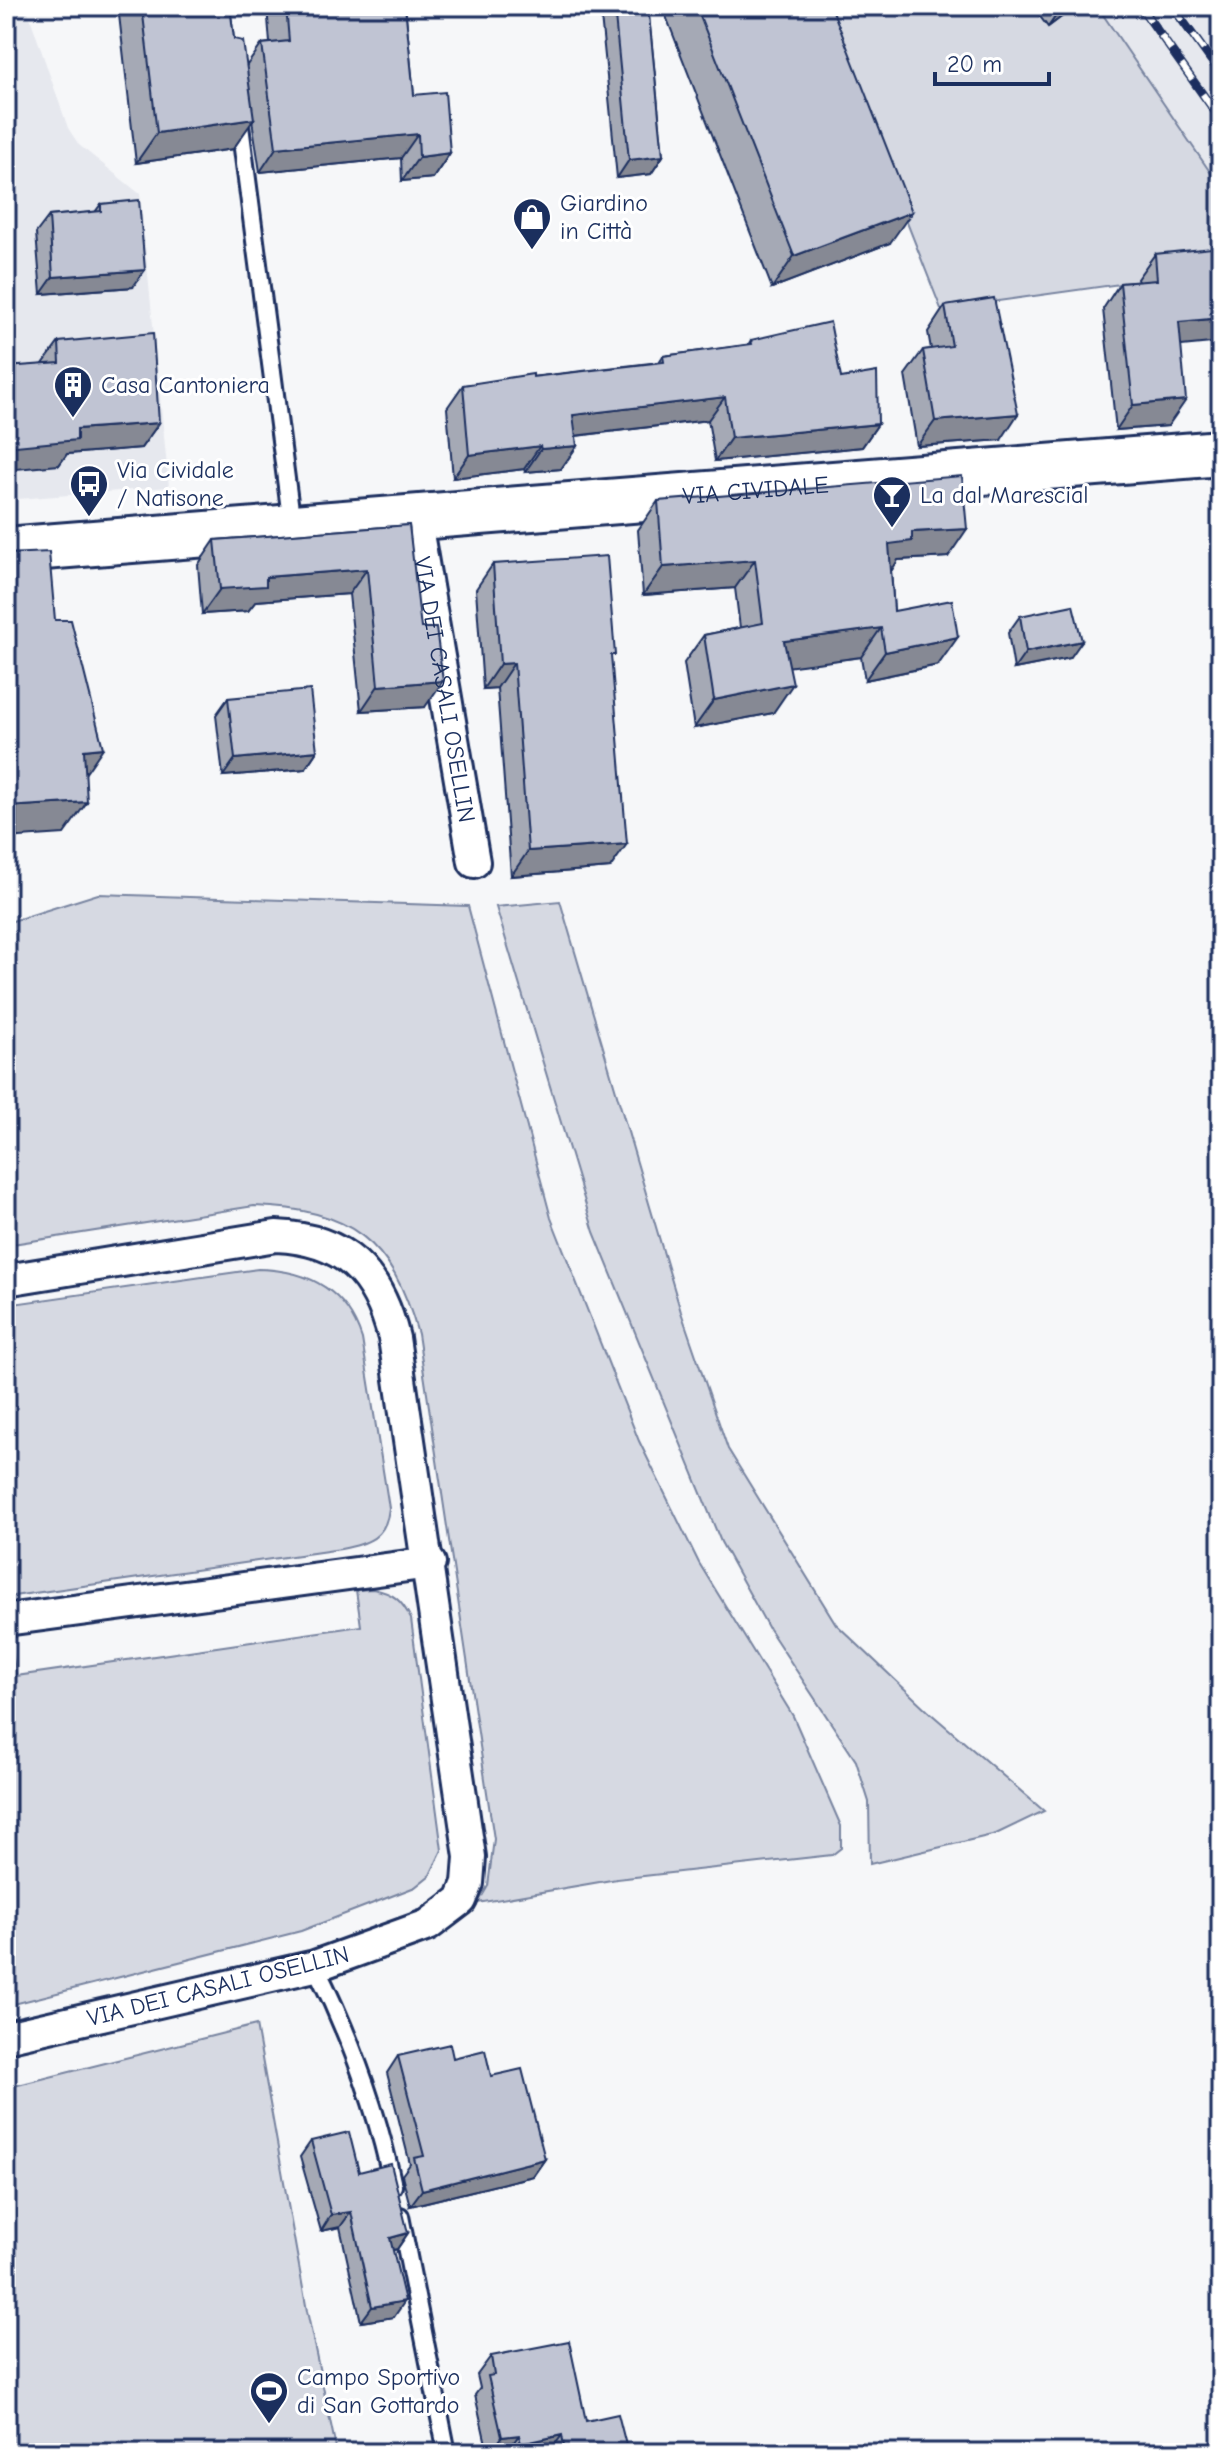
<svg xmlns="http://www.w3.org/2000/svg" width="1227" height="2459" viewBox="0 0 1227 2459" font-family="'Comic Neue',sans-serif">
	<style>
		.built { fill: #e6e8ee }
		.green { fill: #d6d9e2; stroke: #7884a0; stroke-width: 2 }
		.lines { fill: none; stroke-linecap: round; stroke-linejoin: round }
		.lane-casing { stroke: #1b2f5e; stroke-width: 22 }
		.street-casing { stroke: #1b2f5e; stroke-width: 36 }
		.primary-casing { stroke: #1b2f5e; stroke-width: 50 }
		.lane { stroke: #fff; stroke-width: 16 }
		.street { stroke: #fff; stroke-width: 30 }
		.primary { stroke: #fff; stroke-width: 44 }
		.rail-casing { stroke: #1b2f5e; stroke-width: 9 }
		.rail { stroke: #fff; stroke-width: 6; stroke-dasharray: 18; stroke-linecap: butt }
		.wall { fill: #a5a9b5; stroke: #1b2f5e; stroke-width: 2 }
		.shaded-wall { fill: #868994; stroke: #1b2f5e; stroke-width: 2 }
		.building { fill: #c0c4d3; stroke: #1b2f5e; stroke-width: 2 }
		.labels { text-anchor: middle; stroke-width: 6; stroke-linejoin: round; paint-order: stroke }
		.poi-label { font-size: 24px; fill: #1b2f5e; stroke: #fff; text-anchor: start }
		.street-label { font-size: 24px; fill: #1b2f5e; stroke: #fff }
	</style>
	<rect width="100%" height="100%" fill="#f6f7f9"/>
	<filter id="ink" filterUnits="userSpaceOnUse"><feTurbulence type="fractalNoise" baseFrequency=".0125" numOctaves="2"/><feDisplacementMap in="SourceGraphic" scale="16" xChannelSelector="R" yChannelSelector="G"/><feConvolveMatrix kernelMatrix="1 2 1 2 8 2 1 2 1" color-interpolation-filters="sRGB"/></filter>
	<g filter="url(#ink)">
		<path class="built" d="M6,6H26L68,128L79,145L140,194L169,487L6,500Z
			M1097,6H1221V188L1112,27Z"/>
		<path class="green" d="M822,6H1097L1221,188V270L941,309Z
			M98,894L468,906L551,1218L639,1441L699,1563L793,1716L841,1826V1848L832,1855L617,1879L478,1903L488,1886L494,1839L418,1334C392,1240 350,1209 254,1206L6,1245V923Z
			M560,901L681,1312L728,1449L836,1624L929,1712L1044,1811L996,1834L870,1864L869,1802L856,1761L769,1629L721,1542L594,1232L496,907Z
			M258,1269C308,1270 346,1289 362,1339L389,1508C386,1539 368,1543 341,1549L6,1597V1305Z
			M373,1589C393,1593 402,1600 411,1619L442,1850L430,1875L415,1887L301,1931L6,2006V1652H12L16,1676L361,1626L356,1590Z
			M256,2025L307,2311L337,2453H6V2088Z"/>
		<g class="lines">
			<g class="lane-casing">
				<path id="lane" d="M239,118L292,525
					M315,1966C350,2036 377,2109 393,2186
					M400,2216L447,2453"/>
			</g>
			<g class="street-casing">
				<g id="street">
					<path id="s1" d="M415,516L474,862"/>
					<path d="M6,1280L276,1236C345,1239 378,1273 394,1338L470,1857L468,1883L461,1900L428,1925L315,1966L6,2037"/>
					<path d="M6,1620L430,1563"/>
				</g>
			</g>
			<g class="primary-casing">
				<g id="primary">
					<path id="s2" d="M6,550L1221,453"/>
				</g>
			</g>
			<use href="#lane" class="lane"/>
			<use href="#street" class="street"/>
			<use href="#primary" class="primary"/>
			<g class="rail-casing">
				<path id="rail" d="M1140,6L1221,120
					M1172,6L1221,74"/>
			</g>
			<use href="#rail" class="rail"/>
		</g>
		<path class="wall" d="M118,6H230L234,39L247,65L262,44L270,43L267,6H405L414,95L450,153L433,178L402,181L401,158L260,172L252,120L233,149L136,163Z
			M600,6H648L663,156L651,174L617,178Z
			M662,6H831L890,243L772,288Z
			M1032,6H1076L1048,27Z
			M101,204L133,287L41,294L36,233L49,216L95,212Z
			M1155,254L1181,346L1168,426L1116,430L1103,309L1120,283L1138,282L1137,279Z
			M945,306L1001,440L917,446L905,375L923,350L931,349L928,332Z
			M751,340L841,378L878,424L862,447L715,461L708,420L576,436L577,446L561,469L525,472L524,469L453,478L447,408L463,385L659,362L663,356L748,345Z
			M59,342L159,423L141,448L67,454L59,465L43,364Z
			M658,501L948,557L898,560L891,570L894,611L938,665L865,680L861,657L789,666L773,713L694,728L684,663L704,635L740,628L735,588L643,595L638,530Z
			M409,525L425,707L361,711L349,594L256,601L248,611L202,614L198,565L215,540Z
			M493,564L611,660L610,868L511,876L497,688L483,689L476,589Z
			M1221,574V596H1220L1217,580Z
			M1020,616L1070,658L1014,669L1008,633Z
			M228,698L317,751L305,769L223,776L216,715Z
			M398,2056L453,2058L491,2076L545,2159L533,2176L410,2206L402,2175L410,2164L387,2073Z
			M311,2141L359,2172L408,2233L397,2249L393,2250L394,2317L361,2322L340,2227L321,2231L300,2157Z
			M491,2356L586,2421L628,2453H488L475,2395L480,2388L477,2375Z"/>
		<path class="shaded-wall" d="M560,6H595L557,10Z
			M1063,6H1076L1048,27Z
			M254,119L233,149L136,163L157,133Z
			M418,134L401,158L260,172L276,148Z
			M450,153L433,178L402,181L419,157Z
			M663,156L651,174L617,178L629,160Z
			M912,212L890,243L772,288L794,256Z
			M145,270L133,287L41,294L53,277Z
			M1221,318V342L1161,348L1179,322Z
			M725,397L708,420L557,438L573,415Z
			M1186,400L1168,426L1116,430L1133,405Z
			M1018,414L1001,440L917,446L935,421Z
			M159,423L141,448L67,454L59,465L6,470V447L77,429Z
			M878,424L862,447L715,461L731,438Z
			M540,446L524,469L453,478L469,455Z
			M577,446L561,469L525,472L541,449Z
			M967,529L948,557L898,560L892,570L869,572L889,544L912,532Z
			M755,560L735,588L643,595L663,567Z
			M367,569L349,594L256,601L248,611L202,614L220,589L266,577Z
			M881,628L861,657L764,670L784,641Z
			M958,637L938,665L865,680L885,652Z
			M1082,641L1070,658L1014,669L1026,652Z
			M514,663L497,688L483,689L500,664Z
			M443,681L425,707L361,711L378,686Z
			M793,684L773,713L694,728L714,700Z
			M103,748L81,780L84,750Z
			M317,751L305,769L223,776L235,759Z
			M87,802L64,834L6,838V807Z
			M627,844L610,868L511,876L528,851Z
			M545,2159L533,2176L410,2206L422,2190Z
			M351,2212L340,2227L321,2231L331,2215Z
			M408,2233L397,2249L379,2253L390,2238Z
			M405,2301L394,2317L361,2322L372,2307Z
			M519,2435L506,2453H491L502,2437Z
			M562,2435L549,2453H515L521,2444Z"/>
		<path class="building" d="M142,6H230L234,39L243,41L254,119L157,133Z
			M286,6H405L414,95L445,92L450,153L419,157L418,134L276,148L262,44L289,41Z
			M614,6H648L663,156L629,160Z
			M696,6H831L912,212L794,256Z
			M139,200L145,270L53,277L49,216L101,211V204Z
			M1221,247V318L1179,322L1186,400L1133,405L1120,283L1157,280L1155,254Z
			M994,298L1018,414L935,421L923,350L952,346L945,306Z
			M830,322L841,378L877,372L878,424L731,438L725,397L573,415L577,446L541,449L540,446L469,455L463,385L533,374V377L664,362L663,356L752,344L751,340Z
			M153,333L159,423L77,429V440L6,447V367L60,363L59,342Z
			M962,476L967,529L912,532V541L889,544L894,611L952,600L958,637L885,652L881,628L784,641L793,684L714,700L704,635L763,623L755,560L663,567L658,501Z
			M409,525L421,628H436L443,681L378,686L367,569L266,577V586L220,589L215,540Z
			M49,552L55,620H71L103,748L84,750L87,802L6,807V554Z
			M607,556L615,655H611L627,844L528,851L514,663L500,664L493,564Z
			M1073,605L1082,641L1026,652L1020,616Z
			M310,690L317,751L235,759L228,698Z
			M450,2044L453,2058L485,2050L491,2076L522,2069L545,2159L422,2190L414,2158L424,2156L398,2056Z
			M349,2132L359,2172L391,2164L408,2233L390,2238L405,2301L372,2307L351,2212L331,2215L311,2141Z
			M569,2341L586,2421L618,2414L628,2453H565L562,2435L521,2444L519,2435L502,2437L488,2376L494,2375L491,2356Z"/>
	</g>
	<defs>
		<g id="shop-pin" transform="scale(2)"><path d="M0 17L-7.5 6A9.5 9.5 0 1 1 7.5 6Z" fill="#1b2f5e" stroke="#fff"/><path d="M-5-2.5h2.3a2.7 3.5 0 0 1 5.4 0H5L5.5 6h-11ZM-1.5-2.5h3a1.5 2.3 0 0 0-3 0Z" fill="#fff"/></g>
		<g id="building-pin" transform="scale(2)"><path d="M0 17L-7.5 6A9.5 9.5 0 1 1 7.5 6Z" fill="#1b2f5e" stroke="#fff"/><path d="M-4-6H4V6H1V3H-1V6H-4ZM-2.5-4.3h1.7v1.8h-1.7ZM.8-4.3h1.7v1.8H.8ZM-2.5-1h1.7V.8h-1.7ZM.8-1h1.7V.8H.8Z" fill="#fff"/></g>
		<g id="bus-pin" transform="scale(2)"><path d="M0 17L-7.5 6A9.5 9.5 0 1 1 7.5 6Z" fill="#1b2f5e" stroke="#fff"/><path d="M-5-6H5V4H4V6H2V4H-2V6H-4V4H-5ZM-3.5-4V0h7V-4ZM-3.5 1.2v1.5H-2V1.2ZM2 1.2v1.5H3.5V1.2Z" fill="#fff"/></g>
		<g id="bar-pin" transform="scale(2)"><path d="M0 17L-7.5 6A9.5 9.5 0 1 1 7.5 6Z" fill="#1b2f5e" stroke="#fff"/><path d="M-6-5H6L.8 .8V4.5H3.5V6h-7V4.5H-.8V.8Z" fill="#fff"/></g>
		<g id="stadium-pin" transform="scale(2)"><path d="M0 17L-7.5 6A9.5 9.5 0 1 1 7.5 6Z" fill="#1b2f5e" stroke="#fff"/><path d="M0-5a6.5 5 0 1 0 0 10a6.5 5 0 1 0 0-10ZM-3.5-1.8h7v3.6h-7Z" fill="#fff"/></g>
	</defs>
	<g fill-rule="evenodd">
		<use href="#shop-pin" x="532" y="217"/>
		<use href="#building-pin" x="73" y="385"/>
		<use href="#bus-pin" x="89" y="484"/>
		<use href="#bar-pin" x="892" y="495"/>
		<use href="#stadium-pin" x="269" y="2391"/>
	</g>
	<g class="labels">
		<g class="poi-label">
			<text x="560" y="211">Giardino<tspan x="560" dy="28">in Città</tspan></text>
			<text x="101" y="393">Casa Cantoniera</text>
			<text x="117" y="478">Via Cividale<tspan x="117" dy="28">/ Natisone</tspan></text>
			<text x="920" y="503">La dal Marescial</text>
			<text x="297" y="2385">Campo Sportivo<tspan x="297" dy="28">di San Gottardo</tspan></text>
		</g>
		<g class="street-label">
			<text dy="8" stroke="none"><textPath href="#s2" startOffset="752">VIA CIVIDALE</textPath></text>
			<text dy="8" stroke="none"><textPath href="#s1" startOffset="176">VIA DEI CASALI OSELLIN</textPath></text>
			<text transform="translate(218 1986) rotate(-14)" y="8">VIA DEI CASALI OSELLIN</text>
		</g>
	</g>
	<rect width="1227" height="2459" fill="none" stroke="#fff" stroke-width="32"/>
	<rect x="16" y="16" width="1195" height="2427" fill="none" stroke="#1b2f5e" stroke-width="3" filter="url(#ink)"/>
	<path d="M935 72v12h114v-12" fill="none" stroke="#1b2f5e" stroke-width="4"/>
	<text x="947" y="72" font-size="24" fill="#1b2f5e" stroke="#ffffff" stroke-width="6" paint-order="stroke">20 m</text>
</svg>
